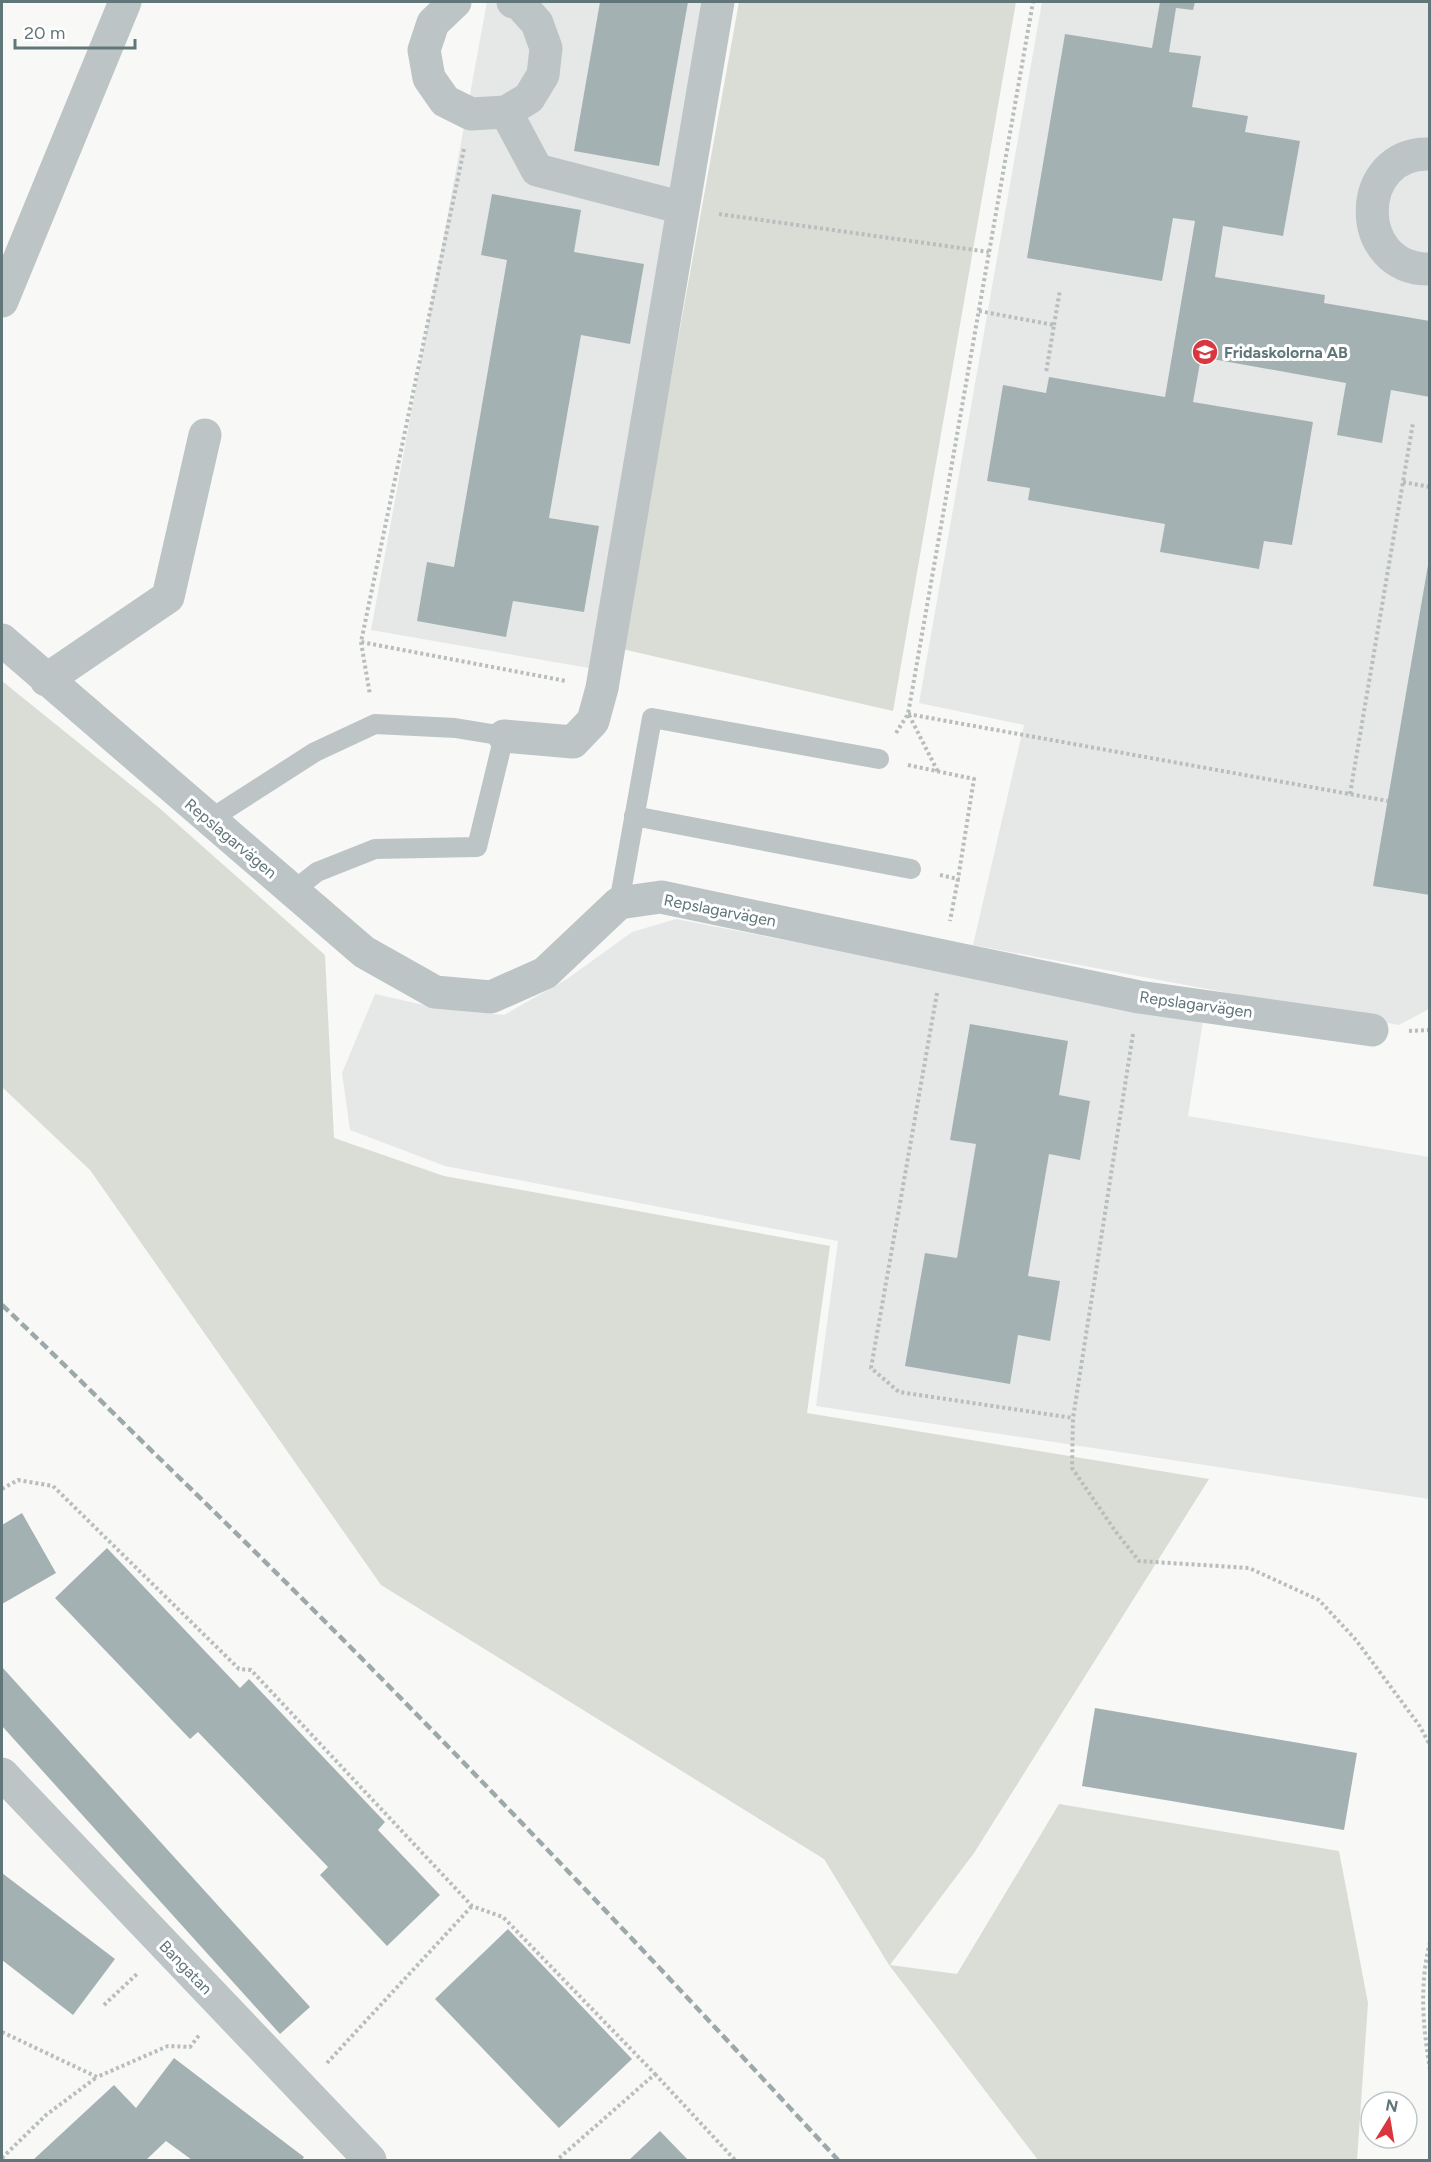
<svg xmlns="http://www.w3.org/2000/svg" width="1431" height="2162" viewBox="0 0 1431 2162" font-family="Figtree,sans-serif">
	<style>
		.built { fill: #e6e8e7 }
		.green { fill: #daddd5 }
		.building { fill: #a4b1b3 }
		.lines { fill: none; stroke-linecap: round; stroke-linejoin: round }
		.path { stroke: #b8bdbe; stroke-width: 4; stroke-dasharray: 3 3; stroke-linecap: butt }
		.service { stroke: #bdc4c5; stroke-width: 20 }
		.minor { stroke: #bdc4c5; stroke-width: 33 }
		.rail { stroke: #9da8aa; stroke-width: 4.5; stroke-dasharray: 9 4.5; stroke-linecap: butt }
		.labels { text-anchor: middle; stroke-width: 6; stroke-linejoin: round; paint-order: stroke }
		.poi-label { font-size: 16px; font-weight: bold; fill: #607679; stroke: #fff; text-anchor: start }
		.street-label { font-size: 16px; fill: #607679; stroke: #fff }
	</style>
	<rect width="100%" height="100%" fill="#f8f8f6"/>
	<path class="built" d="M487,2H707L589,668L371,630Z
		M1042,2H1429V1009L1399,1025L973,945L1024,725L919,703Z
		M676,919L1203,1021L1188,1116L1429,1157V1499L816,1406L838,1241L445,1166L350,1130L342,1073L375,994L437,1008L504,1015L567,979L632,932Z"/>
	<path class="green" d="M739,2H1016L893,711L622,649Z
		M2,681L157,806L325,955L334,1138L444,1176L830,1246L807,1413L1209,1479L974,1853L890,1965L957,1974L1059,1804L1339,1851L1368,2003L1357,2160H1038L889,1965L824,1859L381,1585L90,1170L2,1087Z"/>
	<path class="building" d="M600,2H688L659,166L574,151Z
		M1160,2H1195L1193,10L1176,8L1169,52L1201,56L1192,107L1248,116L1245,132L1300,141L1283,236L1223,226L1215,277L1325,295L1324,303L1430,321V397L1391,390L1382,443L1337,435L1346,383L1201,357L1193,402L1313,422L1292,545L1264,541L1259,569L1160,552L1165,524L1028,500L1030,488L987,481L1003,385L1046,393L1049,377L1165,397L1195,221L1173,218L1162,281L1027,258L1065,34L1152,48Z
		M492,194L581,210L574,252L644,264L630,344L581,335L549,518L599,526L584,612L513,601L506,637L417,621L427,562L454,567L507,260L481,255Z
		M1428,565H1430V895L1373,886Z
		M970,1024L1068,1041L1059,1095L1090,1101L1080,1160L1049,1154L1028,1276L1060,1281L1050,1341L1018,1335L1010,1384L905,1366L925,1253L957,1258L976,1144L950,1140Z
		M22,1513L56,1573L2,1604V1525Z
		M107,1548L240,1688L249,1679L385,1822L378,1830L440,1895L387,1946L320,1875L328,1867L198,1732L190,1739L55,1598Z
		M2,1667L310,2007L280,2034L2,1726Z
		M1095,1708L1357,1753L1344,1830L1082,1786Z
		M2,1873L115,1959L73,2015L2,1960Z
		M508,1929L632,2059L559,2128L435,1999Z
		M174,2058L304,2157L302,2160H192L166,2141L146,2160H33L114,2085L136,2108Z
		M660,2131L688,2160H629Z"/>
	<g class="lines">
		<path class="path" d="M464,149L361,642L566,681
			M719,214L989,252
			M979,311L1054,325L1046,373
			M1054,325L1060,290
			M1403,482L1430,487
			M361,642L370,695
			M908,714L1388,801
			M909,715L938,772
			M896,733L908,714L1033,2
			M908,765L974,779L958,879
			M1350,794L1413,423
			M940,875L958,879L950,921
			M937,993L871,1368L899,1392L1073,1418
			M1409,1031L1430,1030
			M1133,1034L1073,1418L1072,1468L1116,1532L1139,1561L1249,1568L1319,1600L1356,1640L1419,1725L1430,1745
			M2,1489L18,1480L53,1486L239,1669L251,1670L472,1906L503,1917L655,2074L557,2160
			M1430,1942C1419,1986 1423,2026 1430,2070
			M104,2005L139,1972
			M2,2032L97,2077L168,2046L190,2047L200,2034
			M327,2063L472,1906
			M655,2074L735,2160
			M2,2158L46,2115L97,2077"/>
		<path class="service" d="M634,816L911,869
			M209,820L315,752L375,724L455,728L504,736L477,847L375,849L317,872L293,891
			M619,903L652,718L879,759"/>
		<path class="minor" d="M455,2L433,23L424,50L429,78L445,101L471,114L506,112L529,98L543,75L546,48L537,23L519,3L513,2
			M506,112L537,170L683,208
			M1430,154C1354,151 1352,270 1430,269
			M2,301L125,2
			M2,640L364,952L435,992L491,997L545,973L619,903L661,897L1139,997L1372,1030
			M46,680L168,597L205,435
			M504,736L573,742L593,721L602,688L718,2
			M2,1774L370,2160"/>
		<path class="rail" d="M2,1305C54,1354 105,1405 157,1456C392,1683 617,1920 838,2160"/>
	</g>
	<defs>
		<g id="school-disc" transform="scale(1.35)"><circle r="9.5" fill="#d9363e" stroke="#fff"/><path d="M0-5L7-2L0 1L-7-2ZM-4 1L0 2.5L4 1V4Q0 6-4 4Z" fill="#fff"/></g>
	</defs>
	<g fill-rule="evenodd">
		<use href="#school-disc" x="1205" y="352"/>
	</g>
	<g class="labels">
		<g class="poi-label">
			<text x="1224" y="358">Fridaskolorna AB</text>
		</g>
		<g class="street-label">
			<text transform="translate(231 838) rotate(40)" y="6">Repslagarvägen</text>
			<text transform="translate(720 910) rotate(11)" y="6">Repslagarvägen</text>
			<text transform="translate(1196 1004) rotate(8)" y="6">Repslagarvägen</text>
			<text transform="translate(186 1967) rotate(46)" y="6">Bangatan</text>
		</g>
	</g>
	<rect width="1431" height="2162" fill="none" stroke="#607679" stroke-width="6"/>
	<g transform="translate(1389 2120) rotate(11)"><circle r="28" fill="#ffffff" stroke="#bfc8c9" stroke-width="1.5"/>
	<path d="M0-4.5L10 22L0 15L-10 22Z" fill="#d9363e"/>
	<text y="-9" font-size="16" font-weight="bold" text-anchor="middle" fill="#607679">N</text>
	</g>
	<path d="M15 39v9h120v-9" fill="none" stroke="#607679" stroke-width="3"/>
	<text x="24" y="39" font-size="18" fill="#607679" stroke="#ffffff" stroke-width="4.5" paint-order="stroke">20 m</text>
</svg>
